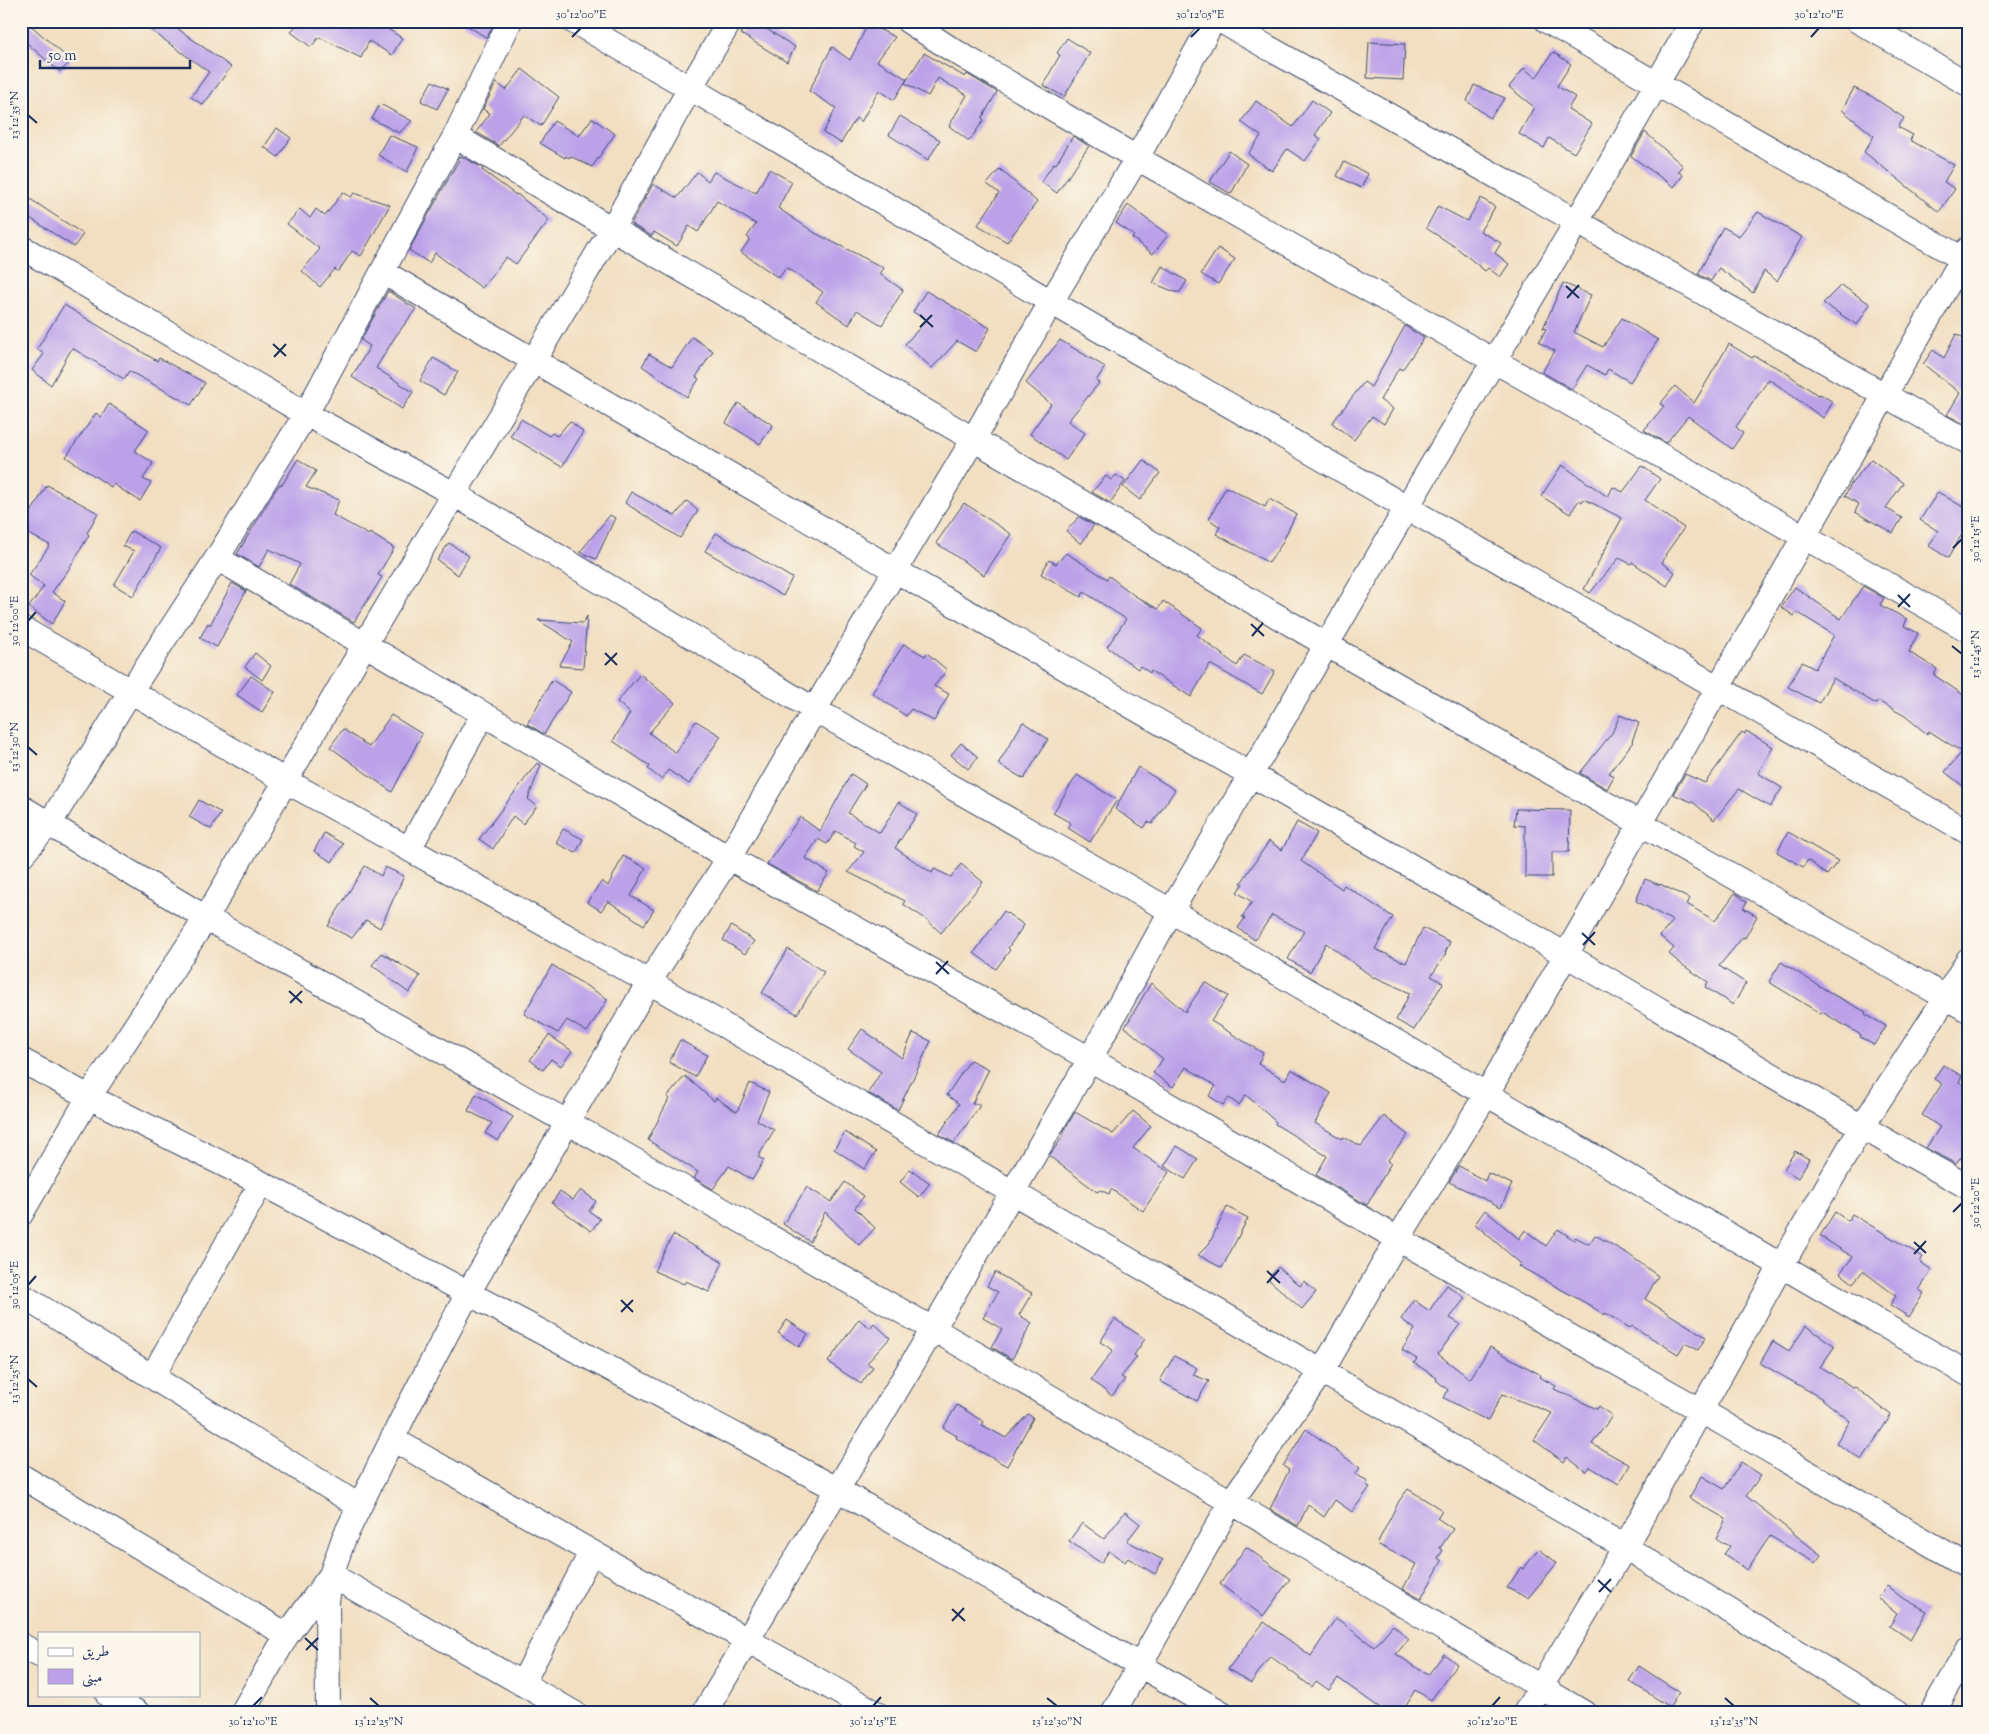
<svg xmlns="http://www.w3.org/2000/svg" width="1989" height="1734" viewBox="0 0 1989 1734" font-family="'Sorts Mill Goudy',Amiri,serif">
	<style>
		.building { fill: #bca1e9 }
		.lines { fill: none; stroke-linecap: round; stroke-linejoin: round }
		.minor-casing { stroke: #3b496d; stroke-width: 26 }
		.minor { stroke: #fff; stroke-width: 24 }
		.ticks { fill: none; stroke: #1b2f5e; stroke-width: 2 }
		.neatline { fill: none; stroke: #1b2f5e; stroke-width: 2 }
		.ticks-label { font-size: 12px; text-anchor: middle; fill: #1b2f5e }
	</style>
	<rect width="100%" height="100%" fill="#fbf7ec"/>
	<filter id="ink" filterUnits="userSpaceOnUse"><feTurbulence type="fractalNoise" baseFrequency=".02" numOctaves="2"/><feDisplacementMap in="SourceGraphic" scale="10" xChannelSelector="R" yChannelSelector="G"/><feConvolveMatrix kernelMatrix="1 2 1 2 8 2 1 2 1" color-interpolation-filters="sRGB"/></filter>
	<filter id="wash" filterUnits="userSpaceOnUse"><feTurbulence type="fractalNoise" baseFrequency=".0096" numOctaves="4" result="noise"/><feDisplacementMap in="SourceGraphic" scale="20" xChannelSelector="R" yChannelSelector="G"/><feGaussianBlur stdDeviation="1.12" result="paint"/><feColorMatrix in="noise" values="0 0 0 0 0 0 0 0 0 0 0 0 0 0 0 0 0 1.4 0 .05"/><feComposite in="paint" operator="in"/></filter>
	<g filter="url(#wash)">
		<rect width="100%" height="100%" fill="#f2dec0"/>
		<g id="blocks">
			<path class="building" d="M21,21H26L71,61L60,72L21,38Z
				M138,21H167L231,67L203,105L191,97L209,72Z
				M295,21H375L402,38L392,55L369,41L361,58L319,37L311,47L291,32L298,23Z
				M460,21H495L487,38Z
				M748,21H754L795,47L787,62L741,34Z
				M868,24L895,37L877,61L907,79L894,100L879,90L861,122L856,118L841,143L823,133L836,108L809,91L832,47L850,60Z
				M1067,38L1090,53L1064,97L1043,85L1060,55L1057,53Z
				M1369,42L1405,44L1403,80L1367,78Z
				M1553,52L1571,64L1557,86L1575,97L1568,109L1592,124L1574,153L1549,138L1544,148L1519,134L1534,107L1509,87L1524,68L1536,78Z
				M924,53L965,77L967,74L997,92L982,118L984,120L969,141L949,126L967,95L938,78L928,96L905,83Z
				M522,69L559,97L541,126L524,115L499,146L476,132L490,114L483,109L493,89L497,83L506,90Z
				M432,81L448,89L437,109L421,101Z
				M1474,85L1505,98L1490,118L1467,101Z
				M1854,88L1871,96L1904,118L1898,127L1913,135L1910,140L1954,165L1944,182L1955,189L1939,212L1864,152L1874,136L1842,110Z
				M1312,100L1330,113L1315,135L1321,139L1305,161L1287,149L1272,171L1248,154L1261,136L1241,122L1256,101L1293,127Z
				M380,104L412,121L399,133L372,119Z
				M900,116L940,140L928,160L889,135Z
				M592,118L615,134L592,167L570,156L569,158L566,156L565,158L540,143L554,121L579,136Z
				M277,128L291,138L278,157L264,147Z
				M1645,132L1683,166L1678,172L1683,175L1674,187L1631,156Z
				M389,135L418,147L407,172L378,155Z
				M1073,136L1089,146L1057,193L1041,182L1054,163L1056,164Z
				M1229,151L1247,164L1231,194L1210,182Z
				M461,156L483,168L482,170L516,195L517,194L549,220L516,264L506,257L482,288L435,253L429,263L409,250Z
				M1344,162L1368,174L1361,188L1337,176Z
				M769,169L792,182L778,208L815,233L884,268L880,274L903,290L882,325L857,310L849,325L816,302L823,292L786,267L779,278L741,252L750,239L747,237L756,224L717,201L698,232L689,226L677,246L654,232L652,236L631,224L653,184L677,198L697,172L708,181L714,172L756,193Z
				M1000,169L1037,202L1007,242L978,225L999,193L987,184Z
				M343,192L351,197L354,193L390,205L361,256L352,251L338,272L335,269L320,287L302,271L320,249L287,224L300,209L310,218L316,209L325,216Z
				M21,193L83,234L74,247L21,212Z
				M1481,198L1495,207L1480,231L1501,243L1495,253L1509,264L1500,277L1488,268L1485,271L1457,248L1426,228L1438,206L1467,221Z
				M1128,205L1168,235L1153,254L1132,238L1134,235L1116,223Z
				M1758,212L1802,237L1777,281L1764,271L1753,293L1719,268L1711,281L1698,274L1723,227L1739,236Z
				M1218,248L1235,259L1218,284L1201,274Z
				M1162,266L1187,281L1180,292H1175L1153,283Z
				M1563,283L1591,295L1574,332L1603,347L1622,318L1658,340L1630,382L1608,369L1605,375L1587,365L1572,389L1542,372L1555,351L1539,342L1546,329L1543,328Z
				M1841,285L1870,304L1857,325L1823,303Z
				M388,291L416,309L395,337L376,368L413,392L402,409L352,377L370,346L361,340Z
				M926,291L990,328L976,352L957,341L932,368L905,344L927,320L913,312Z
				M64,305L157,361L159,358L205,383L191,405L129,371L124,379L72,348L51,385L32,370L44,354L37,349Z
				M1405,326L1424,338L1402,370L1399,368L1380,400L1393,409L1384,424L1372,416L1354,440L1332,423L1364,382L1371,387Z
				M1956,334L1968,340V426L1947,415L1960,393L1923,364L1933,350L1944,358Z
				M692,337L713,351L696,377L699,379L687,397L642,366L649,354L672,367Z
				M1060,340L1105,367L1096,381L1099,383L1068,421L1085,433L1066,460L1030,434L1051,404L1026,383Z
				M1729,344L1752,358L1754,356L1782,370L1819,396L1820,394L1833,402L1823,418L1769,379L1736,427L1743,433L1732,449L1688,416L1666,443L1644,430L1664,406L1660,404L1675,386L1694,403Z
				M433,358L458,372L444,395L420,381Z
				M738,403L773,425L760,444L726,423Z
				M109,404L149,430L135,451L153,463L143,479L151,483L140,501L113,484L111,487L66,457L96,413L101,417Z
				M521,419L549,436L552,433L557,436L570,421L583,432L562,467L510,436Z
				M298,459L316,471L306,487L339,500L333,515L369,535L370,533L394,548L378,575L382,577L354,622L289,584L300,564L269,549L259,567L237,554L275,491L280,484L282,485Z
				M1871,459L1903,483L1886,508L1902,518L1893,533L1855,512L1859,504L1845,496L1851,484Z
				M1143,460L1160,473L1140,500L1123,487Z
				M1562,465L1608,497L1613,487L1623,492L1642,466L1660,479L1645,500L1684,528L1665,555L1666,556L1662,563L1675,572L1667,586L1632,562L1631,564L1619,558L1590,593L1584,589L1622,518L1584,499L1582,502L1579,500L1570,514L1541,496Z
				M1116,475L1125,481L1110,503L1092,492L1106,476L1111,480Z
				M47,485L98,513L87,533L89,535L69,569L52,592L65,601L52,624L29,607L44,586L29,575L50,545L21,530Z
				M1226,487L1265,507L1269,499L1296,514L1281,545L1269,563L1216,534L1220,527L1209,519Z
				M631,492L675,516L687,501L698,511L680,538L625,503Z
				M1938,492L1968,510V524L1948,558L1929,546L1938,531L1920,520Z
				M964,503L1011,534L984,575L936,543Z
				M610,515L615,518L596,559L580,552Z
				M1079,517L1094,525L1081,544L1066,531Z
				M131,531L161,548L133,596L114,585L134,551L123,546Z
				M716,533L792,578L783,596L705,551Z
				M449,543L469,556L458,575L437,560Z
				M1066,553L1107,579L1109,576L1135,596L1158,609L1163,601L1202,628L1197,635L1237,666L1244,655L1275,671L1262,694L1210,664L1191,697L1151,671L1150,673L1140,666L1138,669L1107,647L1126,619L1084,592L1081,597L1041,574L1049,560L1056,564Z
				M232,583L246,591L217,647L200,638L208,623L210,625Z
				M1863,586L1884,598L1880,605L1907,619L1904,626L1918,633L1909,652L1937,669L1934,675L1968,698V790L1945,772L1962,752L1929,731L1927,734L1905,716L1878,701L1876,704L1833,678L1819,703L1788,687L1802,662L1815,669L1834,635L1797,612L1794,616L1781,607L1795,587L1841,619Z
				M587,616L583,668L559,666L573,642L538,620L583,623Z
				M904,644L925,656L927,653L947,670L934,686L949,694L934,721L911,709L906,716L872,693Z
				M255,653L271,666L262,680L245,667Z
				M640,674L675,703L649,733L676,753L696,721L721,736L689,784L668,770L662,780L648,769L650,766L613,741L630,713L617,702Z
				M251,676L275,692L262,712L237,695Z
				M552,680L571,692L544,734L527,724Z
				M391,715L422,734L392,792L330,747L343,729L369,747Z
				M1620,715L1639,723L1632,741L1633,742L1609,773L1614,776L1607,789L1580,773L1612,733Z
				M1023,722L1048,739L1024,779L998,764Z
				M1746,731L1773,747L1758,773L1782,788L1770,807L1739,789L1714,820L1694,803L1673,794L1685,774L1705,783L1742,732L1745,734Z
				M961,743L978,757L968,769L951,755Z
				M537,763L541,765L528,799L537,806L523,824L513,816L493,849L479,839Z
				M1138,767L1175,790L1152,824L1148,822L1144,828L1115,809Z
				M851,774L866,784L848,813L880,833L899,802L917,814L895,848L932,873L934,869L951,877L961,864L983,882L941,933L926,919L903,904L905,901L848,872L864,852L854,846L856,843L836,831L827,844L818,839L805,858L829,873L817,891L767,864L800,817L820,831Z
				M1077,775L1117,800L1090,842L1068,828L1071,823L1053,813Z
				M199,800L221,813L211,829L189,817Z
				M1516,809L1570,810L1569,852H1552V877H1525V826L1514,825Z
				M1297,822L1317,833L1301,861L1342,889L1344,885L1393,917L1375,949L1406,963L1423,928L1450,942L1445,953L1446,954L1431,976L1443,983L1414,1030L1396,1020L1410,993L1375,977L1374,978L1326,943L1310,972L1288,959L1304,931L1272,915L1255,940L1238,928L1245,918L1242,917L1252,902L1237,892L1243,884L1241,883L1269,841L1282,850Z
				M563,829L583,839L576,853L556,843Z
				M1788,832L1790,833L1838,861L1827,875L1808,860L1803,867L1777,852Z
				M324,833L343,844L332,862L314,851Z
				M623,856L646,868L631,896L654,910L644,925L608,901L601,911L587,902L602,881L608,886Z
				M365,866L381,876L385,867L404,876L380,928L366,920L352,938L328,926Z
				M1645,879L1660,885V884L1690,899L1687,904L1715,921L1735,893L1747,902L1743,908L1757,916L1745,938L1743,937L1719,966L1746,983L1733,1005L1705,987L1708,982L1681,964L1669,954L1674,948L1660,936L1673,921L1636,901Z
				M1004,911L1024,925L1008,948L1010,950L996,969L974,953Z
				M731,926L754,941L745,954L723,940Z
				M788,949L824,972L797,1014L762,993Z
				M382,953L420,976L409,993L372,965Z
				M1781,962L1834,995L1866,1012L1865,1014L1886,1026L1874,1045L1860,1037L1861,1035L1822,1012L1821,1014L1769,982Z
				M552,965L608,999L587,1032L567,1020L558,1033L524,1014Z
				M1205,982L1228,996L1211,1021L1263,1053L1258,1064L1285,1080L1291,1069L1331,1093L1315,1123L1342,1139L1343,1137L1361,1146L1384,1116L1408,1135L1387,1161L1391,1163L1367,1205L1316,1175L1327,1156L1275,1124L1276,1122L1246,1095L1239,1105L1229,1098L1223,1105L1209,1096L1216,1086L1186,1067L1173,1087L1153,1073L1163,1059L1125,1027L1151,983L1185,1012Z
				M862,1029L902,1058L913,1033L931,1041L898,1110L868,1093L881,1072L848,1049Z
				M549,1035L572,1051L561,1066L551,1059L543,1070L530,1060Z
				M680,1040L707,1055L695,1077L669,1062Z
				M970,1060L989,1069L972,1104H981L954,1143L939,1134L959,1104L947,1095Z
				M1943,1065L1962,1076L1959,1082L1968,1088V1149L1956,1164L1926,1148L1940,1127L1922,1115L1942,1084L1934,1079Z
				M685,1076L714,1101L716,1098L737,1112L750,1083L769,1092L757,1120L774,1130L758,1157L764,1160L752,1180L729,1166L713,1189L694,1178L698,1172L648,1140L669,1099L667,1097Z
				M476,1094L513,1117L498,1141L485,1133L492,1123L468,1111Z
				M1133,1111L1151,1126L1133,1148L1169,1172L1143,1211L1111,1189L1109,1194L1100,1190L1097,1192L1049,1156L1064,1135L1062,1134L1075,1112L1113,1134Z
				M845,1132L876,1152L864,1169L834,1149Z
				M1177,1146L1198,1159L1185,1179L1164,1166Z
				M1795,1151L1809,1159L1798,1178L1784,1169Z
				M1459,1166L1485,1181L1488,1173L1512,1184L1501,1207L1449,1182Z
				M910,1169L930,1183L919,1197L900,1182Z
				M845,1182L864,1196L855,1208L875,1228L859,1245L825,1212L810,1242L783,1224L807,1187L831,1202Z
				M581,1190L596,1201L589,1211L600,1219L591,1231L552,1203L560,1191L573,1200Z
				M1227,1207L1248,1218L1222,1268L1198,1255L1209,1244Z
				M1485,1210L1519,1239L1525,1230L1546,1246L1558,1229L1574,1240L1575,1237L1589,1244L1595,1235L1628,1254L1658,1276L1645,1299L1706,1337L1698,1350L1685,1343L1678,1354L1632,1326L1630,1328L1605,1313L1604,1315L1591,1306L1519,1266L1521,1264L1475,1224Z
				M1835,1212L1848,1221L1852,1214L1923,1257L1920,1262L1932,1270L1919,1290L1924,1293L1909,1317L1890,1305L1896,1296L1863,1271L1853,1283L1840,1273L1853,1257L1820,1236Z
				M673,1235L723,1262L709,1292L686,1281L684,1284L654,1271Z
				M1278,1267L1300,1286L1304,1281L1316,1292L1302,1309L1268,1279Z
				M995,1272L1032,1293L1019,1315L1032,1323L1012,1359L992,1347L1002,1329L983,1318L998,1292L987,1286Z
				M1447,1285L1465,1298L1450,1318L1460,1324L1438,1354L1470,1379L1490,1347L1541,1375L1539,1377L1556,1386L1554,1389L1597,1409L1599,1406L1612,1416L1592,1444L1630,1465L1619,1484L1590,1467L1586,1472L1567,1457L1564,1462L1534,1440L1552,1413L1502,1394L1488,1421L1444,1398L1448,1390L1436,1380L1437,1378L1414,1363L1417,1359L1402,1350L1415,1329L1401,1319L1414,1300L1429,1311Z
				M859,1319L870,1328L874,1323L890,1338L867,1363L873,1367L861,1384L828,1362Z
				M1115,1319L1145,1339L1134,1355L1137,1357L1121,1377L1125,1379L1112,1396L1091,1380L1113,1350L1100,1342Z
				M787,1320L808,1334L799,1347L778,1333Z
				M1806,1326L1835,1346L1820,1367L1854,1388L1855,1387L1891,1415L1862,1460L1836,1443L1850,1421L1821,1398L1760,1363L1773,1341L1789,1351Z
				M1174,1356L1197,1368L1193,1375L1209,1381L1197,1401L1160,1381Z
				M957,1405L984,1422L982,1425L1006,1438L1028,1414L1033,1418L1007,1466L956,1438L957,1436L943,1428Z
				M1306,1429L1360,1468L1355,1474L1368,1481L1366,1485L1370,1487L1352,1512L1335,1500L1324,1517L1308,1505L1298,1526L1270,1509L1289,1470L1283,1466Z
				M1741,1462L1761,1475L1746,1496L1821,1555L1815,1563L1770,1536L1747,1570L1724,1554L1730,1546L1716,1539L1726,1519L1689,1498L1702,1476L1724,1489Z
				M1408,1489L1442,1510L1437,1518L1453,1529L1440,1548L1443,1550L1438,1558L1442,1561L1421,1599L1403,1589L1416,1564L1377,1544L1399,1501Z
				M1125,1512L1140,1524L1127,1541L1163,1560L1155,1574L1128,1558L1125,1562L1109,1551L1101,1563L1069,1541L1082,1523L1104,1539Z
				M1246,1547L1290,1579L1263,1616L1220,1584Z
				M1539,1549L1557,1563L1528,1598L1507,1588L1521,1567L1523,1569Z
				M1887,1586L1901,1597L1927,1611L1910,1640L1889,1626L1897,1613L1878,1598Z
				M1336,1618L1374,1647L1393,1625L1409,1639L1396,1654L1428,1675L1444,1654L1457,1664L1431,1700L1415,1690L1401,1713H1387L1338,1678L1329,1690L1316,1681L1312,1687L1270,1656L1251,1683L1228,1669L1264,1622L1311,1656Z
				M1639,1666L1679,1692L1670,1707L1629,1681Z"/>
		</g>
	</g>
	<g filter="url(#ink)">
		<use href="#blocks" fill-opacity="0" stroke="#3b496d" stroke-width="1"/>
		<g class="lines">
			<g class="minor-casing">
				<path id="minor" d="M573,21L690,88L1051,302L1968,832
					M908,21L951,49L1137,158L1968,630
					M1221,21L1968,442
					M1547,21L1968,262
					M1858,21L1968,84
					M455,136L612,229L1327,645L1968,1010
					M21,247L306,414L454,494L815,710L1171,911L1968,1374
					M383,272C758,493 1136,709 1514,925C1665,1012 1815,1102 1968,1187
					M217,558L729,858L1090,1059L1398,1239L1700,1410L1968,1566
					M21,628L286,781L649,982L1625,1547L1897,1713
					M21,807L206,918L933,1329L1231,1502L1584,1713
					M409,849L483,714
					M21,856L50,823L130,692L217,558L306,414L455,136L510,21
					M21,1060L89,1097L261,1183L837,1489L1222,1713
					M21,1214L89,1097L206,918L365,644L612,229L690,88L730,21
					M21,1295L359,1506
					M152,1377L261,1183
					M392,1439L876,1713
					M21,1476L287,1635
					M21,1645L39,1655
					M522,1684L591,1553
					M108,1695L138,1713
					M242,1713L287,1635L331,1575L574,1713
					M328,1713L327,1602L331,1575L344,1538L405,1413L468,1293L567,1123L649,982L729,858L896,569L973,440L1051,302L1137,158L1213,21
					M704,1713L933,1329L1090,1059L1171,911L1407,507L1576,223L1693,21
					M1113,1713L1231,1502L1322,1371L1398,1239L1486,1095L1968,249
					M1525,1713L1625,1547L1781,1266L1861,1128L1946,997L1968,960
					M1931,1713L1968,1650"/>
			</g>
			<use href="#minor" class="minor"/>
		</g>
	</g>
	<path class="ticks" d="M572,37L581,28M1191,37L1200,28M1811,37L1819,28M28,115L37,123M1566,286L1579,298M1567,298L1579,285M920,315L933,327M920,327L932,315M273,344L286,356M274,357L286,344M1953,548L1962,539M1898,595L1910,607M1898,607L1910,594M28,621L36,612M1251,624L1264,636M1252,636L1263,623M1952,646L1962,654M605,653L617,665M605,665L617,653M28,747L37,755M1582,933L1595,945M1583,945L1595,932M936,962L949,974M936,974L948,961M289,991L302,1003M290,1003L302,991M1953,1212L1962,1203M1914,1242L1926,1253M1914,1254L1926,1241M1267,1271L1280,1283M1267,1283L1279,1270M28,1285L36,1276M621,1300L633,1312M621,1312L633,1300M28,1379L37,1387M1598,1580L1611,1592M1599,1592L1611,1579M952,1609L965,1621M952,1621L964,1608M305,1638L318,1650M306,1650L318,1638M370,1698L379,1706M1047,1698L1057,1706M1725,1698L1734,1706M253,1706L262,1697M873,1706L881,1697M1492,1706L1500,1697"/>
	<rect width="1989" height="1734" fill="none" stroke="#fbf7ec" stroke-width="55"/>
	<rect x="38" y="1632" width="162" height="65" fill="#fbf7ec" stroke="#a1a7b3"/>
	<rect x="48" y="1648" width="25" height="8" fill="#ffffff" stroke="#a1a7b3"/>
	<text x="82" y="1656" font-size="15" fill="#1b2f5e">طريق</text>
	<rect x="48" y="1669" width="25" height="15" fill="#bca1e9" stroke="#a1a7b3"/>
	<text x="82" y="1682" font-size="15" fill="#1b2f5e">مبنى</text>
	<path d="M40 60v8h150v-8" fill="none" stroke="#1b2f5e" stroke-width="2.5"/>
	<text x="48" y="60" font-size="15" fill="#1b2f5e" stroke="#fbf7ec" stroke-width="4" paint-order="stroke">50 m</text>
	<rect x="28" y="28" width="1934" height="1678" class="neatline"/>
	<g class="ticks-label">
		<text x="581" y="18">30°12'00"E</text>
		<text x="1200" y="18">30°12'05"E</text>
		<text x="1819" y="18">30°12'10"E</text>
		<text transform="translate(14 115) rotate(-90)" y="4">13°12'35"N</text>
		<text transform="translate(1975 539) rotate(-90)" y="4">30°12'15"E</text>
		<text transform="translate(14 621) rotate(-90)" y="4">30°12'00"E</text>
		<text transform="translate(1975 654) rotate(-90)" y="4">13°12'45"N</text>
		<text transform="translate(14 747) rotate(-90)" y="4">13°12'30"N</text>
		<text transform="translate(1975 1203) rotate(-90)" y="4">30°12'20"E</text>
		<text transform="translate(14 1285) rotate(-90)" y="4">30°12'05"E</text>
		<text transform="translate(14 1379) rotate(-90)" y="4">13°12'25"N</text>
		<text x="253" y="1725">30°12'10"E</text>
		<text x="379" y="1725">13°12'25"N</text>
		<text x="873" y="1725">30°12'15"E</text>
		<text x="1057" y="1725">13°12'30"N</text>
		<text x="1492" y="1725">30°12'20"E</text>
		<text x="1734" y="1725">13°12'35"N</text>
	</g>
</svg>
